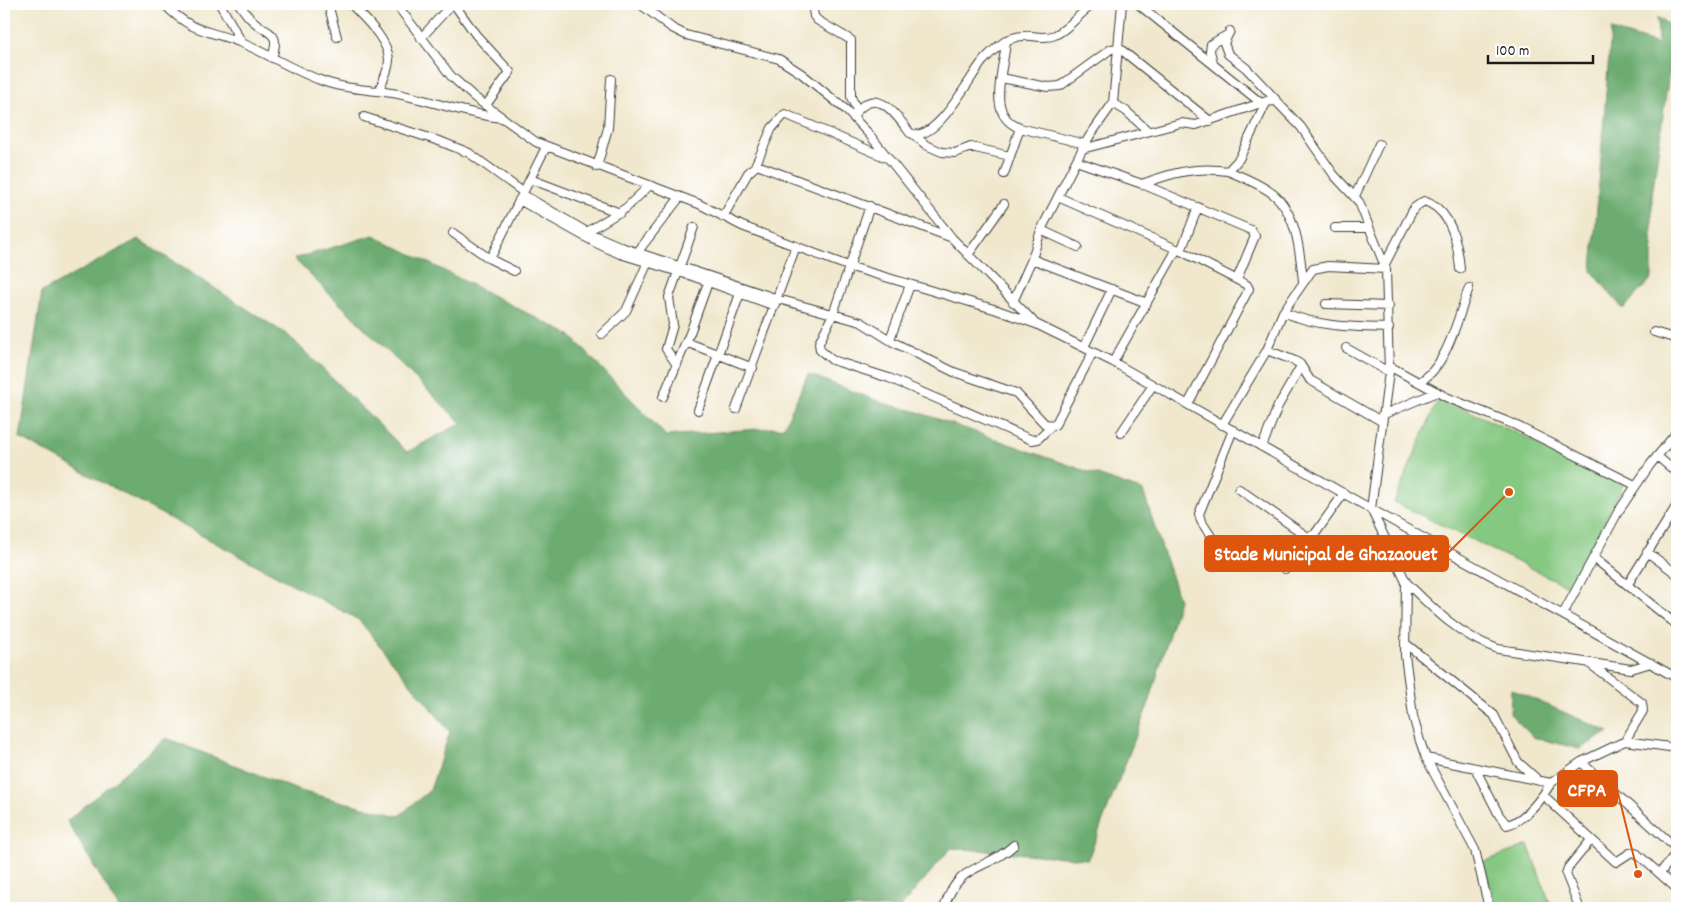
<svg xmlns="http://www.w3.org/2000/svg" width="1681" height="912" viewBox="0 0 1681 912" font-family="Dekko,sans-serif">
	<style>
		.green { fill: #85c881; stroke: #50724e }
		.forest { fill: #6cac6f; stroke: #446446 }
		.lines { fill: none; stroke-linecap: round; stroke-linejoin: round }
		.minor-casing { stroke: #3c3a36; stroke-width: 10 }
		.minor { stroke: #fff; stroke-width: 8 }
		.leader { fill: none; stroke: #de560d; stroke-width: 2 }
		.callout-dot { fill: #de560d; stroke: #fff; stroke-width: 2 }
		.callout { fill: #de560d; stroke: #de560d; stroke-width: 2 }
		.callout-label { font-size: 20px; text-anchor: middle; font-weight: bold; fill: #fff }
	</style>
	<rect width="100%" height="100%" fill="#fff"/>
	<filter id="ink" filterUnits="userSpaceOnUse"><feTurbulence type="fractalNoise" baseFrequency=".02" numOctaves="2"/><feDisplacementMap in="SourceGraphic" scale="10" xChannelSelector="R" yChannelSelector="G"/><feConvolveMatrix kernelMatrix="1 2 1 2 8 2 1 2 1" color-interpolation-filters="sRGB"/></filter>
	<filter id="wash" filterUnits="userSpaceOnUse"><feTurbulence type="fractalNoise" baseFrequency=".0096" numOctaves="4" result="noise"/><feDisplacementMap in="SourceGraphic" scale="20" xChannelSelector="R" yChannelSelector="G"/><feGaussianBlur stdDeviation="1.12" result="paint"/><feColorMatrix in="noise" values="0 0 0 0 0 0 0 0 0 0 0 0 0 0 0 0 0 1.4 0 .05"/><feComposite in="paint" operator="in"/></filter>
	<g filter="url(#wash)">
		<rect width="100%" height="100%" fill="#f0e7cc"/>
		<path class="green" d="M1439,397L1624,483L1571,588L1394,502Z
			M1528,845L1552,908H1496L1483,862Z"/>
		<path class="forest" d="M1657,17L1675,29L1652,195V278L1623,309L1592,271L1611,30L1658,44Z
			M374,235L570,335L666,436L784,427L808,374L883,403L918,412L1143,491L1179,600L1150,700L1088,859L951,848L900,908H119L67,821L166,738L300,791L399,816L430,790L450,732L359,620L20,438L42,292L138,239L289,336L407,452L461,423L294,259Z
			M1511,689L1609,732L1579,749L1533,737L1510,714Z"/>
	</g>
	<g filter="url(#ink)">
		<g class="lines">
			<g class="minor-casing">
				<path id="minor" d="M164,4C194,35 209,29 244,44C270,55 293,70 320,80C345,90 372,89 398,94C433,101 466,114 502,118
					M220,4L242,43
					M239,4C243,9 247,16 252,20C269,36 281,30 272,58
					M328,4L337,37
					M351,4C364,18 388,39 389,60C389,70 382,82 379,91
					M396,4L451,76L474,97L536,142L699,204L742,226L848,266L997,310L1036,324L1113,362L1371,509L1677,678
					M454,4L476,35L510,72L486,105
					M640,4L672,28L686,35L779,59L802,74L845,109L869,134L952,238L1033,321
					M812,4L814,16L817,20L851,40V97L857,110
					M1138,4L1261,103
					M1230,31L1224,43L1228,54L1246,68L1279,103
					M421,38L452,4
					M1006,40C1005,68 984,115 1020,128L1085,144
					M1213,63L1210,51L1211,44L1227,35
					M1001,78L1048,87L1060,86L1111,49L1119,48L1210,121
					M1113,103L1126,111L1148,131
					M853,116C876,84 894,112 910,133C936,145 970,76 983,61C998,45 1009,34 1032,36C1039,37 1048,38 1055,35C1070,28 1080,12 1094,4
					M364,117L442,142L469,153L523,192
					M914,135L926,145L942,152L955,153L971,147L1010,156
					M1082,149L1181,123L1196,125L1264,102L1276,101L1301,127L1334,175L1359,202L1386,269L1389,372L1371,509L1406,582L1405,655L1413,716L1420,741L1426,758L1475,850L1489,908
					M1076,161L1089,137L1113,103L1122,4
					M755,166L772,128L785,114L887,158
					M597,167L608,128L611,79
					M1228,171C1243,177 1260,184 1273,194C1297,213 1300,253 1303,281
					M1004,174L1020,128
					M530,179L620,213
					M1142,184C1172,173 1196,166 1228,171L1239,159L1267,101
					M522,194L587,232L624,248L778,299L861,322L893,342L954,372L1016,393L1045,424L1055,425L1093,352
					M1355,196L1379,144
					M1058,197L1181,251L1247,285L1249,289L1188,404
					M519,200L596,243L620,254L692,276L775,306
					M870,206L833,314L819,343L820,350L832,360L889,378L1032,440L1038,439L1051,426
					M723,217L748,173L757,165L950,237
					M1335,228H1369
					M1041,230L1078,247
					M453,233L490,259L514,271
					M585,233L626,208L649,186
					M1181,251L1198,207
					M636,254L680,197
					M968,255L1004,204
					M490,259L546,147
					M1032,259L1147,303
					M1385,264L1414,208L1424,201C1451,209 1458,244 1460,269
					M1013,302L1032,259L1041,230L1076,161L1142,184L1251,230L1255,236L1237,279
					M1326,304L1389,306
					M1283,312C1318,327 1351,327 1389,328
					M1654,332L1677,339
					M602,334L626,311L648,262
					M890,339L910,285
					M686,342L753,368
					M1084,347L1112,289
					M1346,348L1389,372
					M1267,350L1295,361L1300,364L1310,380L1381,421
					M1113,362L1177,249
					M677,365L666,349L673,325L669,297L694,227
					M1389,366L1446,397L1513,424L1635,485
					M1419,382C1447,368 1458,316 1469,288
					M663,397L690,333L710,277
					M736,409L796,246
					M698,410L742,288
					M1382,415L1437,392
					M1222,425L1267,350L1283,312L1313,269L1328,266L1386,269
					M1121,433L1153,385
					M1262,447L1278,406L1301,366
					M1657,456L1677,473
					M1239,489L1308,537L1315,534L1344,493
					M1214,541L1201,521L1199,514L1233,430
					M1647,552L1677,574
					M1594,558L1677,625
					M1285,569L1308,537
					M1406,582C1434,610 1460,636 1498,649L1631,669L1651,663
					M1628,584L1677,505
					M1563,614L1618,512L1650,465L1677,432
					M1405,643L1494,715L1518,762L1539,781
					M1590,664L1642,703L1643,711L1625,741
					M1426,758L1551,783L1581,762L1625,741L1677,748
					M1581,762L1677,849
					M1475,768L1499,815L1507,825C1526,820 1541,799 1551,783
					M1543,795L1616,862L1630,853L1635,852L1677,889
					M1660,873L1677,852
					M1578,904L1566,874L1568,868L1591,840
					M944,908C959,861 984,873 1014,845"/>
			</g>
			<use href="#minor" class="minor"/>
		</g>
	</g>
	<path class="leader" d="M1509 492L1448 553M1638 874L1617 789"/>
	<g class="callout-dot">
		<circle cx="1509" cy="492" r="5"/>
		<circle cx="1638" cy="874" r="5"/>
	</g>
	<g class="callout">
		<rect x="1205" y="536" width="243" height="35" rx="5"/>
		<rect x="1558" y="771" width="59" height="35" rx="5"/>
	</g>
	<g class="callout-label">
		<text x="1326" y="560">Stade Municipal de Ghazaouet</text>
		<text x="1587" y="796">CFPA</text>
	</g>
	<rect width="1681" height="912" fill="none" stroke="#fff" stroke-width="20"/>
	<path d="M1488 55v8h105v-8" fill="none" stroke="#1c1c1c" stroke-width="2.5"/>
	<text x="1496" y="55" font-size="15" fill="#1c1c1c" stroke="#ffffff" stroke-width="4" paint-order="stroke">100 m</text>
</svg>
